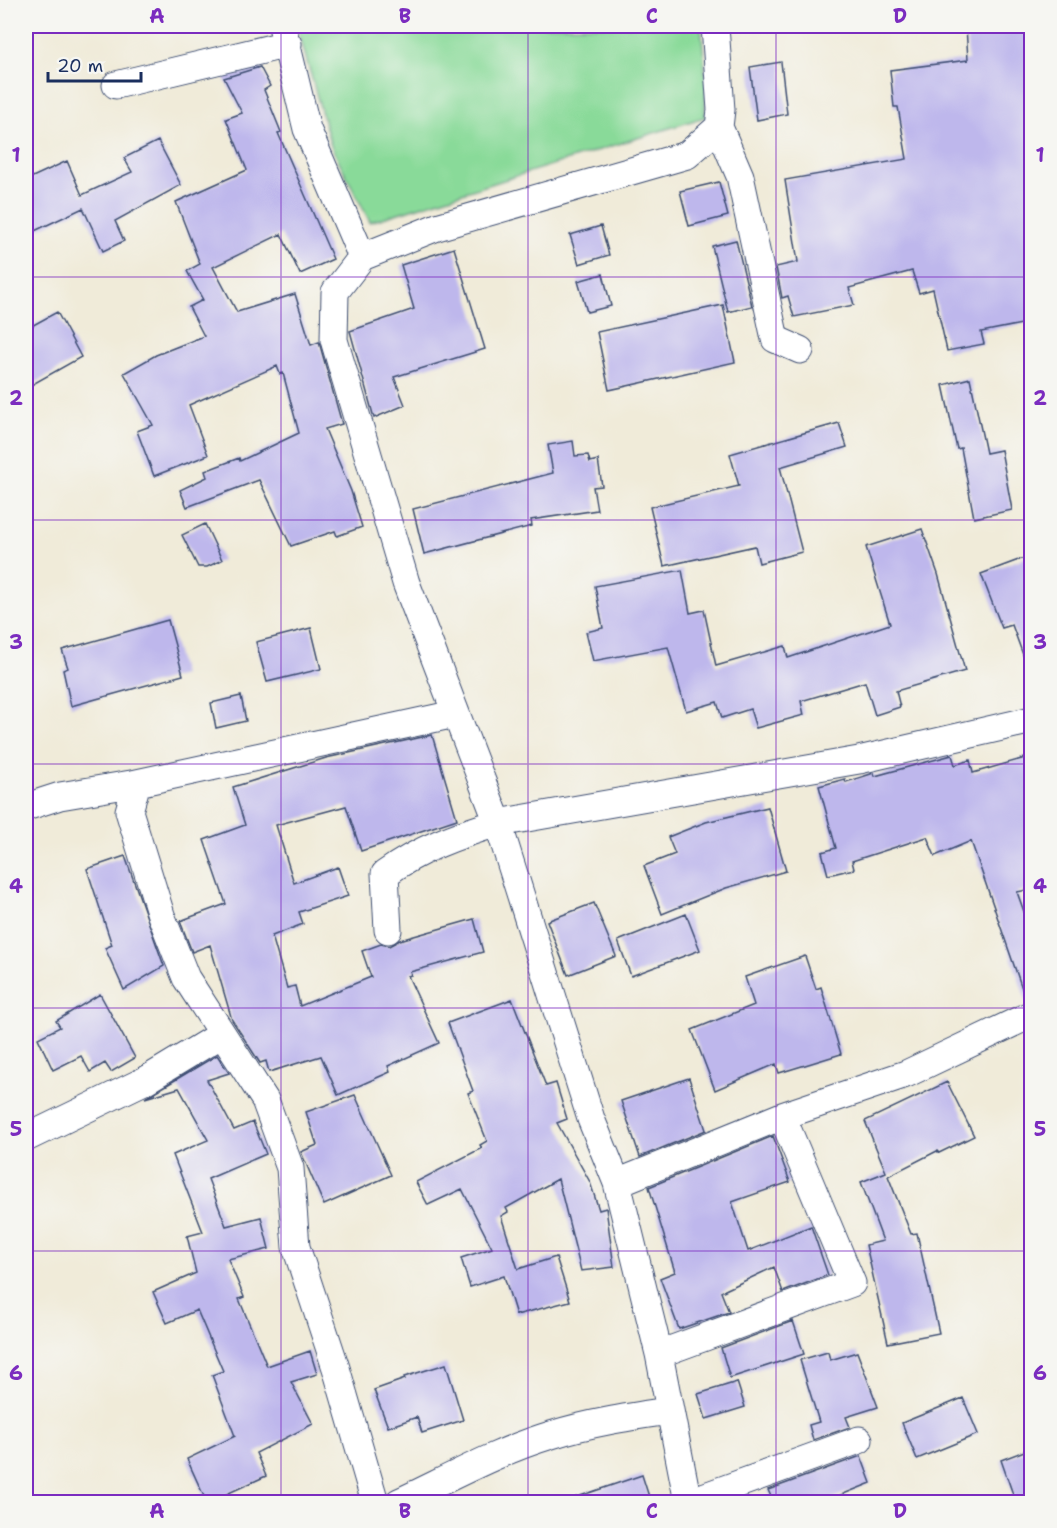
<svg xmlns="http://www.w3.org/2000/svg" width="1057" height="1528" viewBox="0 0 1057 1528" font-family="'Shantell Sans',sans-serif">
	<style>
		.green { fill: #89da99; stroke: #52847c; stroke-width: 1.5 }
		.building { fill: #beb7ec }
		.lines { fill: none; stroke-linecap: round; stroke-linejoin: round }
		.minor-casing { stroke: #3b4b70; stroke-width: 29 }
		.minor { stroke: #fff; stroke-width: 27 }
		.grid { fill: none; stroke: #7b2cbf; stroke-width: 1.5; stroke-opacity: 0.55 }
		.neatline { fill: none; stroke: #7b2cbf; stroke-width: 2 }
		.grid-label { font-size: 20px; text-anchor: middle; font-weight: bold; fill: #7b2cbf }
	</style>
	<rect width="100%" height="100%" fill="#f6f6f2"/>
	<filter id="ink" filterUnits="userSpaceOnUse"><feTurbulence type="fractalNoise" baseFrequency=".0167" numOctaves="2"/><feDisplacementMap in="SourceGraphic" scale="12" xChannelSelector="R" yChannelSelector="G"/><feConvolveMatrix kernelMatrix="1 2 1 2 8 2 1 2 1" color-interpolation-filters="sRGB"/></filter>
	<filter id="wash" filterUnits="userSpaceOnUse"><feTurbulence type="fractalNoise" baseFrequency=".008" numOctaves="4" result="noise"/><feDisplacementMap in="SourceGraphic" scale="24" xChannelSelector="R" yChannelSelector="G"/><feGaussianBlur stdDeviation="1.35" result="paint"/><feColorMatrix in="noise" values="0 0 0 0 0 0 0 0 0 0 0 0 0 0 0 0 0 1.4 0 .05"/><feComposite in="paint" operator="in"/></filter>
	<g filter="url(#wash)">
		<rect width="100%" height="100%" fill="#f0ebd9"/>
		<path class="green" d="M297,26H701L706,79L705,117L370,222L331,146Z"/>
		<g id="blocks">
			<path class="building" d="M966,26H1011L1012,31L1032,30V322L981,332L984,344L947,351L933,289L919,293L912,271L849,288L854,305L794,317L788,296L782,298L776,267L798,262L785,180L907,159L898,107H894L890,70L968,60Z
				M781,62L787,114L757,120L750,67Z
				M260,67L270,86L264,90L281,132L278,133L333,259L300,274L281,234L213,267L237,312L295,294L311,345L319,342L342,424L325,429L351,491L362,527L337,536L335,531L291,546L259,480L187,507L180,490L207,477L205,471L239,458L240,461L299,433L283,373L280,374L277,366L189,405L208,455L154,476L137,431L153,425L124,373L156,355L204,336L189,307L203,300L187,271L200,264L176,202L247,170L226,119L242,113L224,78Z
				M158,141L181,185L115,221L124,241L103,251L83,208L26,235V180L67,161L82,195L132,172L124,158Z
				M719,182L728,216L689,226L680,191Z
				M601,226L609,255L579,264L570,235Z
				M736,240L752,306L728,312L712,246Z
				M454,248L485,349L394,377L405,405L374,418L350,331L414,309L401,265Z
				M603,274L611,306L587,312L578,281Z
				M723,305L735,362L609,390L597,332Z
				M57,312L81,357L26,388V329Z
				M970,378L986,453L1001,450L1012,510L974,518L961,448L957,449L943,385Z
				M839,423L847,447L780,467L802,552L759,563L755,546L664,566L650,507L739,486L730,454Z
				M573,441L575,456L588,455L590,462L598,460L602,486L593,487L597,510L531,520L532,526L424,554L413,509L553,473L548,445Z
				M205,524L222,560L207,567H198L182,535Z
				M922,529L938,574L965,671L896,691L900,707L875,715L865,682L801,701L804,715L756,728L750,709L722,718L717,702L686,711L668,647L593,661L586,632L603,628L595,586L682,570L690,613L704,610L716,666L785,646L788,658L890,624L866,547Z
				M1032,555V671H1029L1012,625L1002,628L981,574Z
				M168,620L183,675L71,706L63,670L68,668L62,650Z
				M311,628L321,669L267,682L256,642Z
				M241,696L246,721L216,728L211,703Z
				M432,735L457,819L361,851L346,806L276,825L294,883L338,867L348,896L299,912L303,924L272,936L287,988L295,986L300,1006L371,977L362,951L381,944L389,946L400,940L474,919L483,952L410,972L411,975L408,976L439,1043L388,1066L390,1072L338,1095L321,1056L269,1072L266,1061L260,1063L232,1020L210,945L192,952L180,921L226,904L204,840L245,825L233,787L326,758Z
				M952,755L955,765L970,760L973,773L1032,756V889L1017,892L1032,934V999L1026,1000L971,841L935,856L927,837L852,861L854,869L828,875L822,852L836,848L819,786L845,779L846,782L874,773L875,776Z
				M768,807L786,871L726,888L662,914L644,866L675,854L668,837L706,822Z
				M125,856L164,966L124,990L105,948L112,945L87,869Z
				M594,903L616,956L568,975L547,921Z
				M686,914L700,950L631,976L618,941Z
				M805,956L816,989L821,987L841,1054L779,1073L776,1064L715,1090L692,1030L754,1005L745,977Z
				M100,994L135,1058L111,1072L105,1063L90,1072L81,1056L53,1070L38,1038L60,1027L56,1021Z
				M512,999L546,1086L556,1083L567,1119L557,1123L590,1182L599,1210L606,1208L614,1267L581,1271L558,1179L506,1208L508,1212L501,1216L518,1269L556,1257L570,1301L516,1315L504,1276L470,1287L461,1258L492,1248L462,1189L428,1205L416,1182L482,1148L480,1145L487,1141L468,1093L473,1091L448,1023Z
				M217,1055L229,1073L207,1080L234,1130L253,1122L266,1154L208,1179L226,1226L261,1217L269,1249L228,1259L244,1297L239,1299L267,1366L310,1351L317,1374L291,1382L313,1424L256,1453L266,1476L207,1503L187,1459L235,1436L212,1375L223,1371L197,1310L167,1323L153,1292L196,1273L187,1236L203,1232L173,1155L208,1140L179,1088L145,1098Z
				M689,1078L706,1130L640,1157L621,1101Z
				M947,1082L974,1136L939,1153L937,1151L888,1176L911,1234L917,1233L939,1333L888,1343L866,1245L883,1241L861,1182L886,1172L865,1121Z
				M355,1095L391,1175L324,1205L301,1152L317,1145L306,1112Z
				M773,1136L790,1182L732,1202L748,1251L811,1226L828,1275L783,1292L774,1267L721,1292L729,1312L679,1329L660,1278L675,1272L649,1187Z
				M793,1321L804,1354L730,1378L721,1348Z
				M828,1352L830,1360L857,1352L878,1407L846,1417L850,1427L813,1440L809,1425L819,1422L800,1360Z
				M446,1364L463,1420L422,1433L417,1417L388,1427L374,1390L405,1379L404,1377Z
				M737,1382L745,1407L706,1419L698,1394Z
				M963,1398L978,1434L917,1459L902,1423Z
				M1032,1448V1503H1016L1001,1460Z
				M861,1456L871,1483L821,1503H774L768,1490Z
				M642,1475L651,1503H575L574,1498Z"/>
		</g>
	</g>
	<g filter="url(#ink)">
		<use href="#blocks" fill-opacity="0" stroke="#3b4b70" stroke-width="1.5"/>
		<g class="lines">
			<g class="minor-casing">
				<path id="minor" d="M282,26L307,129L362,257
					M116,85L288,44
					M719,127L740,176L775,339L800,350
					M26,807L60,796L137,783
					M388,930L385,874C419,849 457,835 498,823L859,760L1032,720
					M26,1138L146,1080L222,1034
					M617,1183L782,1116L906,1074L1032,1014
					M659,1354L852,1283L782,1116
					M375,1502L336,1368L296,1247L290,1168L265,1100L186,978L161,915L129,811L137,783L455,714
					M399,1502C448,1479 498,1451 551,1435C589,1423 629,1417 668,1411
					M688,1502L659,1354L617,1183L591,1119L498,823L406,583L334,340L335,292L362,257L437,227L687,155L719,127L721,110L715,26
					M689,1502L859,1440"/>
			</g>
			<use href="#minor" class="minor"/>
		</g>
	</g>
	<path class="grid" d="M281,26V1502M528,26V1502M776,26V1502M26,277H1032M26,520H1032M26,764H1032M26,1008H1032M26,1251H1032"/>
	<rect width="1057" height="1528" fill="none" stroke="#f6f6f2" stroke-width="66"/>
	<path d="M48 72v9h93v-9" fill="none" stroke="#1b2f5e" stroke-width="3"/>
	<text x="57" y="72" font-size="18" fill="#1b2f5e" stroke="#f6f6f2" stroke-width="4.5" paint-order="stroke">20 m</text>
	<rect x="33" y="33" width="991" height="1462" class="neatline"/>
	<g class="grid-label">
		<text x="157" y="23">A</text>
		<text x="405" y="23">B</text>
		<text x="652" y="23">C</text>
		<text x="900" y="23">D</text>
		<text x="16" y="162">1</text>
		<text x="1040" y="162">1</text>
		<text x="16" y="405">2</text>
		<text x="1040" y="405">2</text>
		<text x="16" y="649">3</text>
		<text x="1040" y="649">3</text>
		<text x="16" y="893">4</text>
		<text x="1040" y="893">4</text>
		<text x="16" y="1136">5</text>
		<text x="1040" y="1136">5</text>
		<text x="16" y="1380">6</text>
		<text x="1040" y="1380">6</text>
		<text x="157" y="1518">A</text>
		<text x="405" y="1518">B</text>
		<text x="652" y="1518">C</text>
		<text x="900" y="1518">D</text>
	</g>
</svg>
